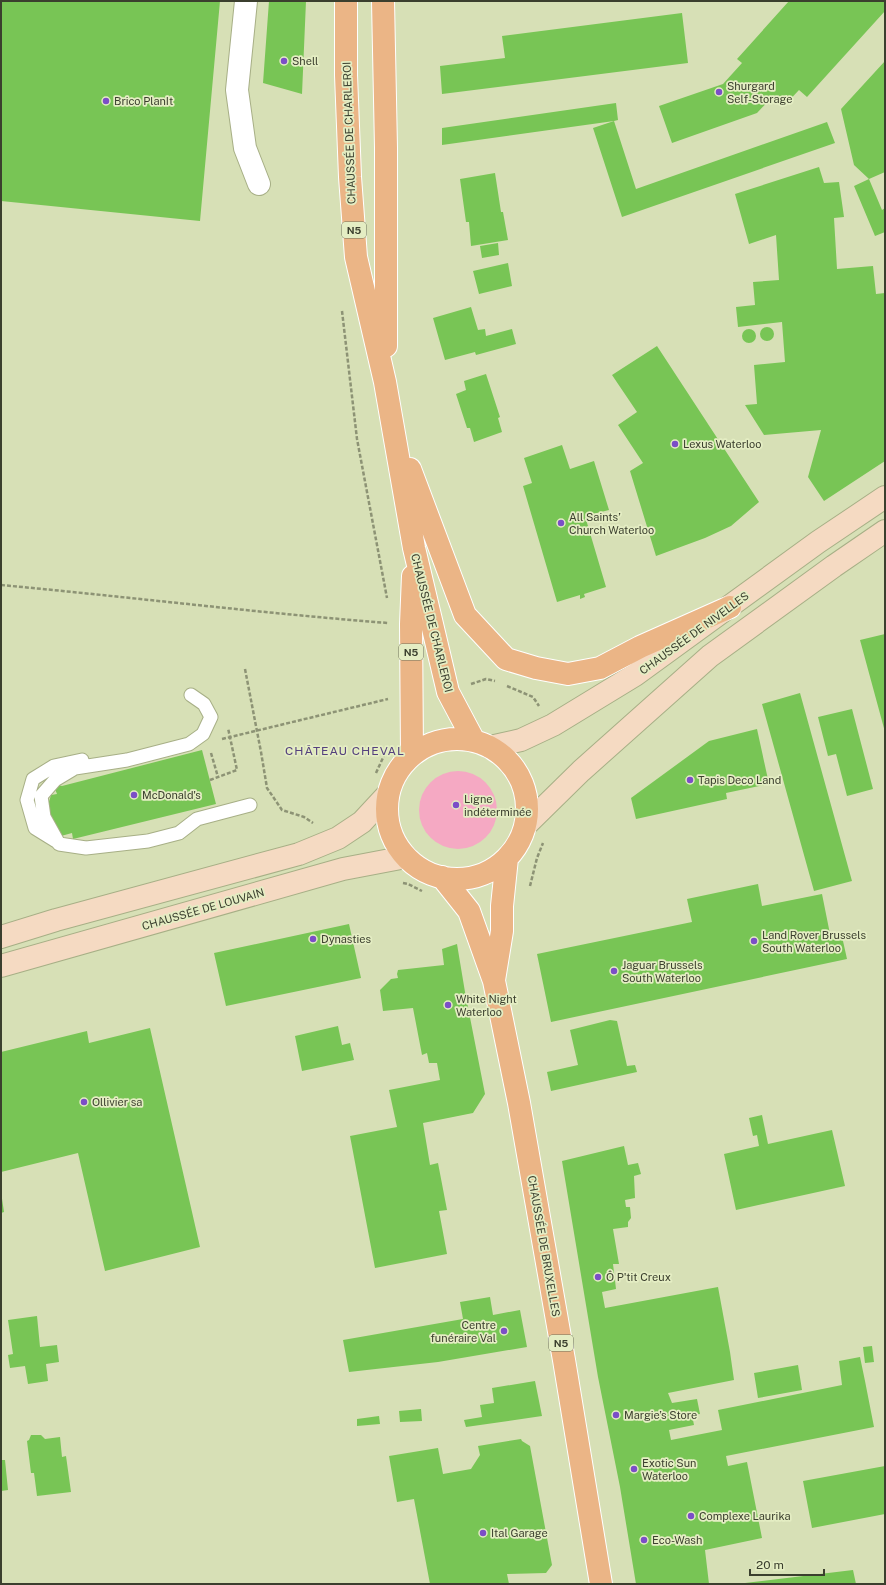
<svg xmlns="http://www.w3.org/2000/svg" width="886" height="1585" viewBox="0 0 886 1585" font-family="'Public Sans',sans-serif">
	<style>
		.green { fill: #f5a9c3 }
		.building { fill: #78c555 }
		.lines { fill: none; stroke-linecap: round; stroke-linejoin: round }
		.service-casing { stroke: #a7af86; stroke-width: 15 }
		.minor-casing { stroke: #a7af86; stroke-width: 24 }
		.secondary-casing { stroke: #a7af86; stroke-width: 24 }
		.primary-casing { stroke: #fff; stroke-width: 24 }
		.path { stroke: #8d9375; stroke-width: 2.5; stroke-dasharray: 4 2; stroke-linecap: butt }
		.service { stroke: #fff; stroke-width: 13 }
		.minor { stroke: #fff; stroke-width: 22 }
		.secondary { stroke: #f5dac2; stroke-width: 22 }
		.primary { stroke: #ebb586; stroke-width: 22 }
		.poi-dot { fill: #7b4ec7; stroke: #e4edc3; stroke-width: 1.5 }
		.labels { text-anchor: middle; stroke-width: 3.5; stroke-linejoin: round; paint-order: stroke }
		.shield { fill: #e4edc3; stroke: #6e735b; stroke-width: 1 }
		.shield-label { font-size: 10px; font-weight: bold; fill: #3b3f2e }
		.poi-label { font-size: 11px; fill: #3b3f2e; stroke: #e4edc3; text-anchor: start }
		.street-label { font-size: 11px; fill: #3b3f2e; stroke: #e4edc3 }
		.neighbourhood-label { font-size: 12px; letter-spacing: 1px; fill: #54407d; stroke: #e4edc3 }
	</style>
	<rect width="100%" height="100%" fill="#d7e0b6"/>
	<path class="green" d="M419 810a39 39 0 1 1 78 0a39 39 0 1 1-78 0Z"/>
	<path class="building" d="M1,1H220L200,221L1,201Z
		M269,1H306L302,94L263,83Z
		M789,1H885V11L807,97L799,90L784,106L773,96L757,113L672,143L659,106L723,84L742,63L737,59Z
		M682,13L688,63L442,94L440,66L505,58L502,36Z
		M885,61V172L869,179L854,165L841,109Z
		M616,103L618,120L614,121L636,189L827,122L835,143L622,217L593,128L614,121L442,145V128Z
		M819,167L824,183L839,182L844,217L834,218L837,269L873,266L876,294L885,293V461L824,501L808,477L821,430L764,435L745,405L757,404L754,365L785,362L782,322L738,327L736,307L755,305L753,282L779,280L776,235L749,244L735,194Z
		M495,173L501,212H503L508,240L471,246L469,222H466L460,179Z
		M869,179L882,210L885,208V232L875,236L854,186Z
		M498,243L499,255L482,258L480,246Z
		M508,263L512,286L479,294L473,271Z
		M471,307L478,330L485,329L486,336L512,329L516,344L476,355L475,352L445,360L433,318Z
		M760 334a7 7 0 1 1 14 0a7 7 0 1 1-14 0Z
		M742 336a7 7 0 1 1 14 0a7 7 0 1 1-14 0Z
		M657,346L759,502L731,526L705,538L656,556L630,471L643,463L618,425L637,412L612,375Z
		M486,374L500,417L498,418L502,432L474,442L470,428H467L456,394L466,390L464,381Z
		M562,445L570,469L594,461L609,510L585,516L606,587L584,594L585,597L580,599V595L557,602L523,486L532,483L524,458Z
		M885,634V732L860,640Z
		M800,693L852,881L814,891L762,704Z
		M852,709L873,789L847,796L836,754L828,756L818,717Z
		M757,729L769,784L726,793L727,799L636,819L631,798L709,741Z
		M202,750L216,804L73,839L72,833L61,836L49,816L48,805L51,795L57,794L55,789L58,785L62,786Z
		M758,884L762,906L822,894L830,934L841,932L847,959L551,1022L537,954L692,922L687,899Z
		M349,924L361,978L226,1006L214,953Z
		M457,944L465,992L485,1094L473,1113L423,1123L430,1165L438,1163L447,1210L439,1211L447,1254L375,1268L350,1136L397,1127L389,1090L440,1080L437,1063H429L427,1053L422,1055L413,1008L383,1011L380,990L391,979L398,978L397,974L398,970L444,965L442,949Z
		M610,1020L617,1021L627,1066L635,1065L637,1072L551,1091L547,1072L578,1065L570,1030Z
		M338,1026L342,1045L350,1043L354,1060L302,1071L295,1036Z
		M150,1028L200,1247L105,1271L78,1153L1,1172V1052L87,1031L89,1043Z
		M762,1115L768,1144L832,1130L845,1186L736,1210L724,1154L759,1146L757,1135L753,1136L749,1118Z
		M624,1146L628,1165L638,1163L641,1174L634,1176L635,1198L625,1200L626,1207H630L631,1218L628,1222V1227L613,1229L619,1264H613L616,1289L602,1292L605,1308L718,1287L730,1352L734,1380L668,1393L672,1403L697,1399L700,1414L692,1415L694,1425L669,1430L671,1440L722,1430L718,1410L842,1385L839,1361L860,1357L865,1381L874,1427L726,1456L728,1466L747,1462L762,1538L705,1550L709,1584H636L620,1487L598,1377L562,1161Z
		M1,1192L4,1212L1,1213Z
		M490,1297L493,1315L520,1310L527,1347L438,1362L349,1372L343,1340L463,1319L460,1302Z
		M37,1316L40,1347L57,1345L59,1362L46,1364L48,1381L28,1384L25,1366L10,1368L8,1355L13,1354L8,1320Z
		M872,1346L874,1362L865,1363L863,1347Z
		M798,1365L802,1390L758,1398L754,1373Z
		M535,1381L542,1416L466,1427L464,1420L482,1417L480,1405L494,1403L492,1388Z
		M421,1409L422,1421L400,1422L399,1411Z
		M379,1416L380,1424L357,1426V1419Z
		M31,1435H41L45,1439L60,1437L62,1457L66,1456L71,1492L37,1496L34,1473H31L27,1441L29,1440Z
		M521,1439L522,1441L530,1446L552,1565L546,1573L507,1574L509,1584H430L414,1499L397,1502L389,1456L438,1448L443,1474L471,1469L480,1455L478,1446Z
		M1,1460H5L8,1490L1,1491Z
		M885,1466V1514L812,1528L803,1481Z
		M853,1570L856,1584H745V1583Z"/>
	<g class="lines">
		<g class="service-casing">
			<path id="service" d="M191,695L204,704L211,717L203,734L189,744L127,760L75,768L55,780L41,796L44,817L59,844L86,848L148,841L179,833L197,819L250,805
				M56,841L35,828L27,800L33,779L54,766L82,760"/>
		</g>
		<g class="minor-casing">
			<path id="minor" d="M246,1L237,90L245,148L259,184"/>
		</g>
		<g class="secondary-casing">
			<path id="secondary" d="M490,747L521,740L553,725L635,675L818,542L885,497
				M526,825L581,771L710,656L834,566L885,531
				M1,937L56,920L299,854L338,838L362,822L388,794
				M1,966L343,869L406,857"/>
		</g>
		<g class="primary-casing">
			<path id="primary" d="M346,1V75L350,177L356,257L385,382L414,548L448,692L474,741
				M383,1L386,148V346
				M410,469L465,615L506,659L536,668L568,674L600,668L640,647L730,607
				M387 809a70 70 0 1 1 140 0a70 70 0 1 1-140 0Z
				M412,755L411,624L413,576
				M442,877L469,911L494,981L519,1103L564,1360L601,1584
				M494,980L502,931V906L507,858"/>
		</g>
		<path class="path" d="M342,311L357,439L387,598
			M1,585C130,597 259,613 388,623
			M245,669L261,752L267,788L282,810L304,817L313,823
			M471,684L486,679L495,681
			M507,686L533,697L539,706
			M222,739L388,699
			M211,753L218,777
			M376,773L387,749
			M210,780L237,770L228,728
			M403,883L408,884L422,891
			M530,886L537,858L543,843"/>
		<use href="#service" class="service"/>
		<use href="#minor" class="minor"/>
		<use href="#secondary" class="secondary"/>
		<use href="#primary" class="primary"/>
	</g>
	<g class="poi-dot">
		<circle cx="284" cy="61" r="4"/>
		<circle cx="719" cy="92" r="4"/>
		<circle cx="106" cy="101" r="4"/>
		<circle cx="675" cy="444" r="4"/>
		<circle cx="561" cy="523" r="4"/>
		<circle cx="690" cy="780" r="4"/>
		<circle cx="134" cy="795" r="4"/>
		<circle cx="456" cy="805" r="4"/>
		<circle cx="313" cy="939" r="4"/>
		<circle cx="754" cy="941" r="4"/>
		<circle cx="614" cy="971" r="4"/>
		<circle cx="448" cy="1005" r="4"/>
		<circle cx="84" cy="1102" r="4"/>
		<circle cx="598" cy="1277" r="4"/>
		<circle cx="504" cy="1331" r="4"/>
		<circle cx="616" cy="1415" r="4"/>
		<circle cx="634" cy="1469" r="4"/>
		<circle cx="691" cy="1516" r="4"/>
		<circle cx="483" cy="1533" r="4"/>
		<circle cx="644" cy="1540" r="4"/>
	</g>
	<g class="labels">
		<g class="shield">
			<rect x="342" y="222" width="24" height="16" rx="3"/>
			<rect x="399" y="644" width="24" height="16" rx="3"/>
			<rect x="549" y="1335" width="24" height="16" rx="3"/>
		</g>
		<g class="shield-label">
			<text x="354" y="234">N5</text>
			<text x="411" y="656">N5</text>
			<text x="561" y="1347">N5</text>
		</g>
		<g class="poi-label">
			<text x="292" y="65">Shell</text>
			<text x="727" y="90">Shurgard<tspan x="727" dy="13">Self-Storage</tspan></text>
			<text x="114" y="105">Brico PlanIt</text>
			<text x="683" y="448">Lexus Waterloo</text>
			<text x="569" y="521">All Saints’<tspan x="569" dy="13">Church Waterloo</tspan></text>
			<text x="698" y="784">Tapis Deco Land</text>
			<text x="142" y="799">McDonald's</text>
			<text x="464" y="803">Ligne<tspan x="464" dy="13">indéterminée</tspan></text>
			<text x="762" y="939">Land Rover Brussels<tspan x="762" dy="13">South Waterloo</tspan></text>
			<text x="321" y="943">Dynasties</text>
			<text x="622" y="969">Jaguar Brussels<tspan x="622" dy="13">South Waterloo</tspan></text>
			<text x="456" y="1003">White Night<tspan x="456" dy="13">Waterloo</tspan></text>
			<text x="92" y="1106">Ollivier sa</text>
			<text x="606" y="1281">Ô P'tit Creux</text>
			<text x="496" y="1329" text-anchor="end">Centre<tspan x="496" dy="13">funéraire Val</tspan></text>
			<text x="624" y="1419">Margie’s Store</text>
			<text x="642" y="1467">Exotic Sun<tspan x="642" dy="13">Waterloo</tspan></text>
			<text x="699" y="1520">Complexe Laurika</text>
			<text x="491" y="1537">Ital Garage</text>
			<text x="652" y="1544">Eco-Wash</text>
		</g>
		<g class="street-label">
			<text transform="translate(349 133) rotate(-92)" y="4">CHAUSSÉE DE CHARLEROI</text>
			<text transform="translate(432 623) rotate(76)" y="4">CHAUSSÉE DE CHARLEROI</text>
			<text transform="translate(694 633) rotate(-36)" y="4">CHAUSSÉE DE NIVELLES</text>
			<text transform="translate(203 909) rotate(-16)" y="4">CHAUSSÉE DE LOUVAIN</text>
			<text transform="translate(544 1246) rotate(80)" y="4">CHAUSSÉE DE BRUXELLES</text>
		</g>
		<g class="neighbourhood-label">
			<text x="345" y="755">CHÂTEAU CHEVAL</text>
		</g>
	</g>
	<rect width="886" height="1585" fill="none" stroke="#3b3f2e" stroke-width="4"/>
	<path d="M750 1569v6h74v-6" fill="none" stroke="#3b3f2e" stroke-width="2"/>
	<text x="756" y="1569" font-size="12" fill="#3b3f2e" stroke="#e4edc3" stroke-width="3" paint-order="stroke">20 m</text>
</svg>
